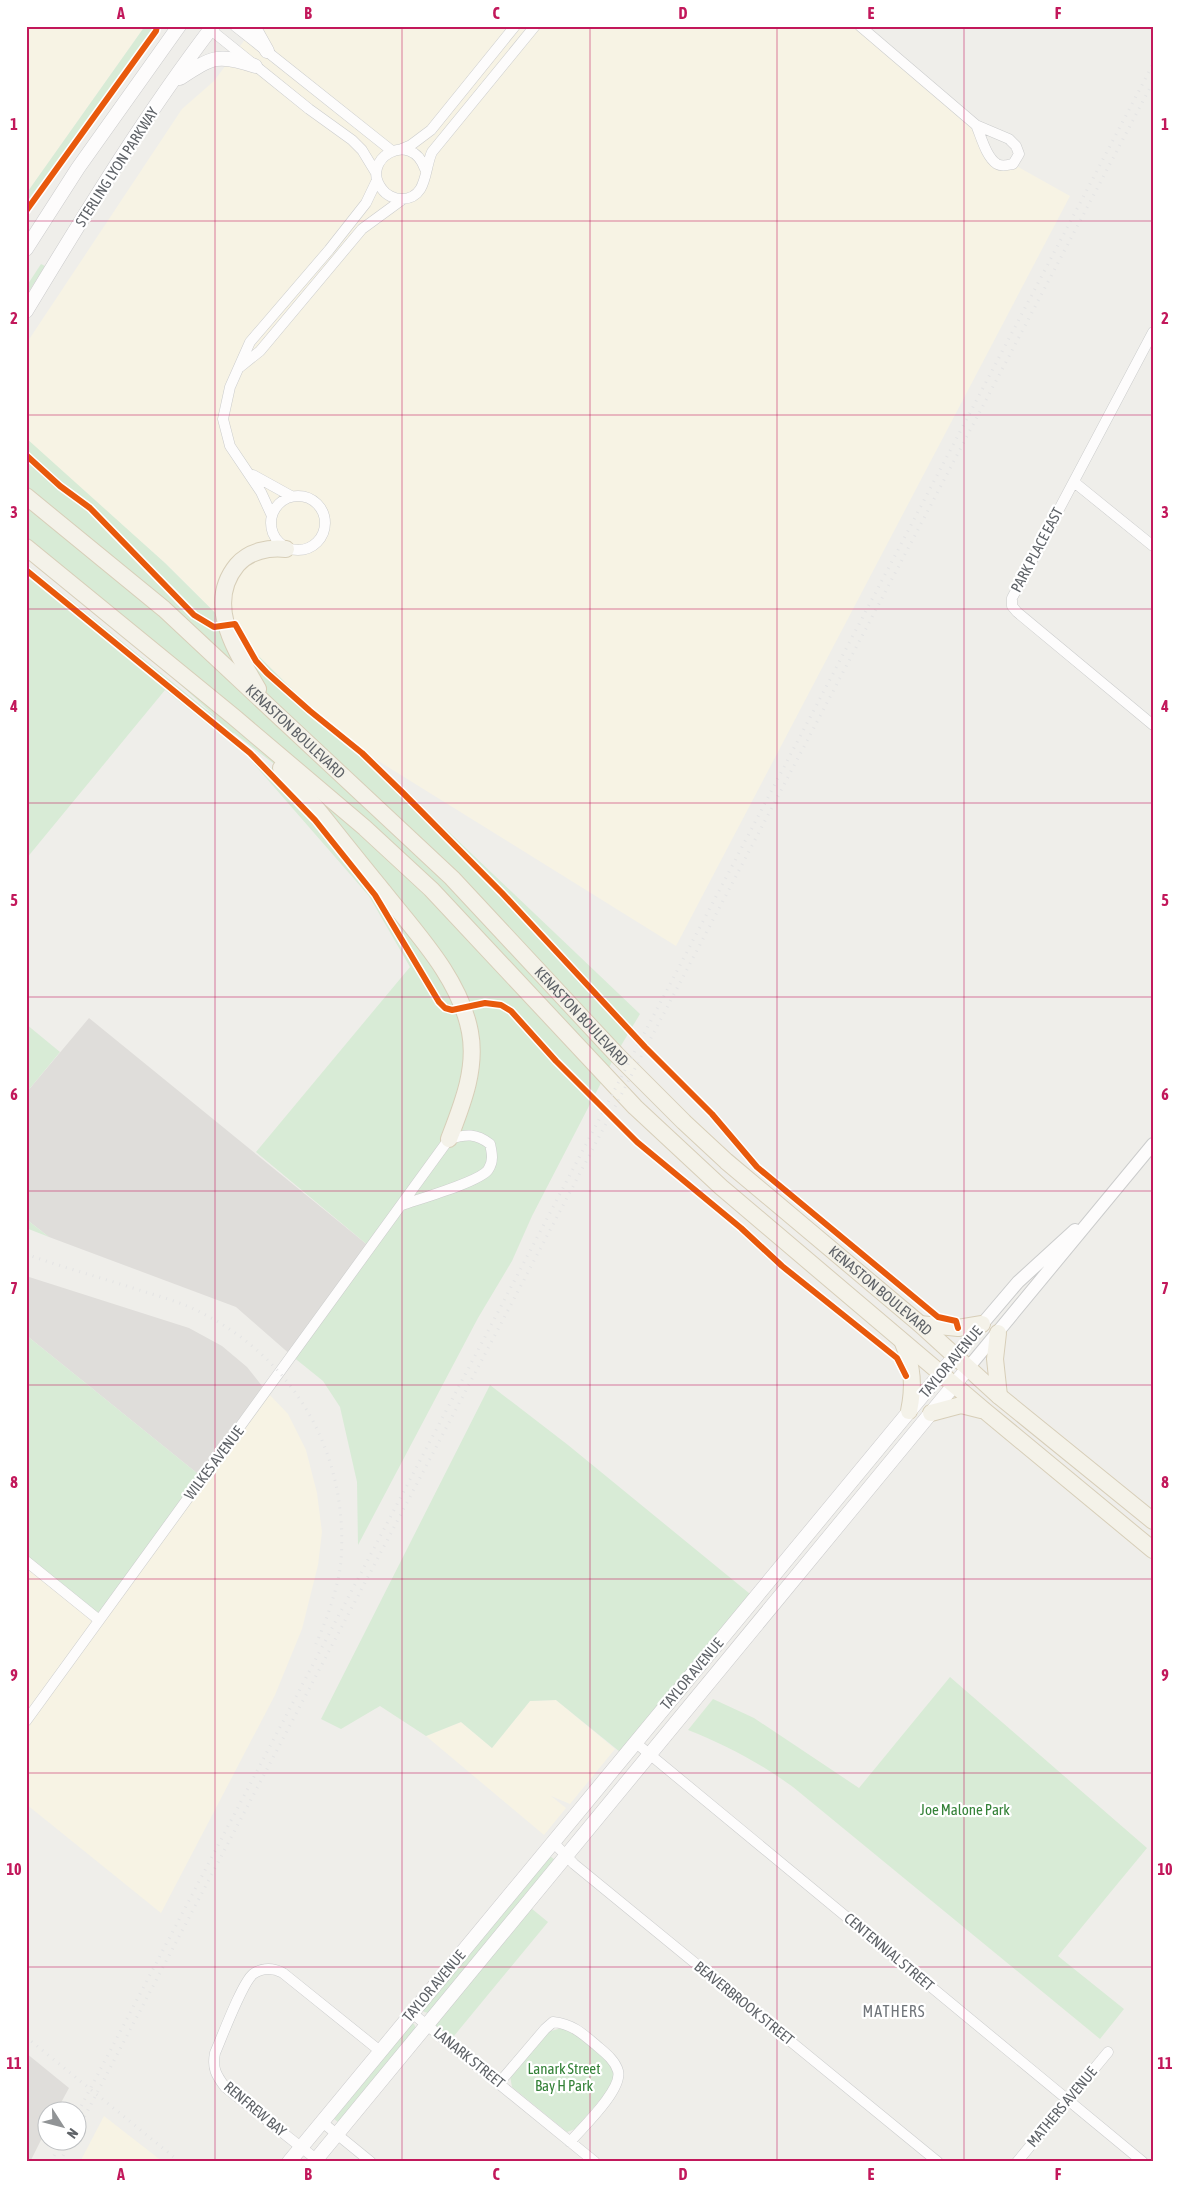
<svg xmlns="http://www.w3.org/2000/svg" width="1179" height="2188" viewBox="0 0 1179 2188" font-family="'Asap Condensed',sans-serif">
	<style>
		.commercial { fill: #f7f3e4 }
		.industrial { fill: #dfddda }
		.green { fill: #d8ebd6; fill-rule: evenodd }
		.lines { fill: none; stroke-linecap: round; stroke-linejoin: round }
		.minor-casing { stroke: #cbcccc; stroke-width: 11 }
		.tertiary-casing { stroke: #cbcccc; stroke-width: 14 }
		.secondary-casing { stroke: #cacacb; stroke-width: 15 }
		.primary-casing { stroke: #d7ceb8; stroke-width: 18 }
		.minor { stroke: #fdfcfc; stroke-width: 10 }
		.tertiary { stroke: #fdfcfc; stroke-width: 12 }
		.secondary { stroke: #fdfcfc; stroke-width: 14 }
		.primary { stroke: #f4f2e9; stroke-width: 16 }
		.rail { stroke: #e4e4e4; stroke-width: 3; stroke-dasharray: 1 6; stroke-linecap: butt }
		.cycleway-casing { stroke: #fff; stroke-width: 9 }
		.cycleway { stroke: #e8590c; stroke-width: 6 }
		.grid { fill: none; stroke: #c2185b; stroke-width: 1; stroke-opacity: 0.55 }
		.labels { text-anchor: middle; stroke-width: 4.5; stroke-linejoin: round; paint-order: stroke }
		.street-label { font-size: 15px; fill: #5f6368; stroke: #fff }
		.park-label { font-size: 15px; fill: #348238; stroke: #fff }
		.neighbourhood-label { font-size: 16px; letter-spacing: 1px; fill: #70757a; stroke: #fff }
		.neatline { fill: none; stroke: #c2185b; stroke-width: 2 }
		.grid-label { font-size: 16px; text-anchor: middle; font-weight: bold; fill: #c2185b }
	</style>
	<rect width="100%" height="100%" fill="#efeeea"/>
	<path class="commercial" d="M26,26H145L26,194Z
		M255,26H860L976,125L997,164H1013L1070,196L676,946L367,754L312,709L165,563L26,440V344L182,109L214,81Z
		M266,1391L288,1414L306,1450L317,1493L322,1532L318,1565L302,1629L275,1695L161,1913L26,1804V1561L99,1620Z
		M556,1700L615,1749L570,1804L551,1796L566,1808L544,1835L426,1736L461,1722L492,1748L530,1701Z
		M104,2116L163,2162H80Z"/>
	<path class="industrial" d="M89,1018L370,1247L292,1356L236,1307L49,1237L26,1219V1093Z
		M26,1276L189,1328L222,1346L247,1367L266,1391L203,1478L26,1335Z
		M26,2053L69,2088L57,2110H48L47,2128L30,2162H26Z"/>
	<path class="green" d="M145,26H155L150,36L54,169L49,183L26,218V194Z
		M41,264L45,266L26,296V287Z
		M26,438L165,563L312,709L367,754L640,1014L616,1054L532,1216L512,1261L478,1318L358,1545L357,1482L340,1407L323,1381L292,1356L403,1204L370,1247L256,1152L410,967L369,896L247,756L165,690L26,859V564L219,720L65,578L26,547ZM233,733H234L321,800L317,801L292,787Z
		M26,1024L60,1052L26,1093Z
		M26,1219L49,1237L26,1228Z
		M26,1335L203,1478L99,1620L26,1561Z
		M490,1385L568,1445L755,1598L625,1756L556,1700L530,1701L492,1748L461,1722L426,1736L380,1706L341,1729L321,1719Z
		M950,1677L1147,1848L1058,1956L1124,2009L1100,2039L793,1787C760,1763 726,1745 688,1730L713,1699L754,1718L859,1788Z
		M550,1856L555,1860L429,2013L424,2012L423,2010Z
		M526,1904L548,1922L449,2042L427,2024Z
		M411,2024H414L416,2029L338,2122L334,2119Z
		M562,2028L576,2035L608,2061L614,2073L611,2087L575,2129L567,2132L512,2087L510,2076L547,2032Z"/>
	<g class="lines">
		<g class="minor-casing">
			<path id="minor" d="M206,26L309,109L352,140L362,150L376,173
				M235,26L392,151
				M860,26L976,125L1009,139L1016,146L1019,154L1013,164C1008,165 1002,167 997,164C986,157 981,136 976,125
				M399,150L411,145L431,130L515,26
				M425,169C411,128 359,160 382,189C386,195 394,199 402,199C428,198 424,169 432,152L535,26
				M1153,332L1012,598V606L1017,612L1153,725
				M240,367L260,351L362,229L403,199
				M253,475L291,496
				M1074,482L1153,546
				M271 523a27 27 0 1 1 54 0a27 27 0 1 1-54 0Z
				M272,516L261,492L230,446L223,419L230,387L250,342L329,250L366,203L377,180
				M26,1561L99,1620
				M26,1721L449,1139C466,1134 476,1133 490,1144C492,1153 494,1161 488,1170C479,1182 419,1199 402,1205
				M636,1743L1143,2162
				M553,1842L574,1864L938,2162
				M412,2013L595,2162
				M499,2083L545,2029L553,2022C572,2024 582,2033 596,2045C604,2052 615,2060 618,2071C623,2089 583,2127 570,2142
				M322,2122L371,2162
				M316,2159L225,2087C216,2075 212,2068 215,2053C222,2037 242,1983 253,1974C263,1967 274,1968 283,1973L380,2051
				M1017,2162L1108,2052"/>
		</g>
		<g class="tertiary-casing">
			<path id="tertiary" d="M955,1356L1018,1282L1075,1230
				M968,1368L1153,1144"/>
		</g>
		<g class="secondary-casing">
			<path id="secondary" d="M253,26L267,51
				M180,78C212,57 218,53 255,66
				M26,249L78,168L179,26
				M26,311C85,214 144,116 213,26
				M289,2162L955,1356
				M314,2162L968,1368"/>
		</g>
		<g class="primary-casing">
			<g id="primary">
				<path id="s1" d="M26,496L164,609L452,878L616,1054L684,1122L726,1161L920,1324L999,1396L1153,1521"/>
				<path d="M26,547L234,717L365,828L431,889L635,1107L721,1187L985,1411L1153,1550"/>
				<path d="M258,689C237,652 204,605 237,565C249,551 269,547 286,549"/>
				<path d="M281,768L297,784C326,820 354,856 383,891C416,933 460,978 470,1032C477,1069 462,1105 449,1139"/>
				<path d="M920,1324L958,1328L982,1324"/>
				<path d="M998,1333L995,1359L999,1396"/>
				<path d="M903,1343C913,1367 914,1387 909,1411"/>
				<path d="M931,1413L961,1405L981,1410"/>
			</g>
		</g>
		<use href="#minor" class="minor"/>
		<use href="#tertiary" class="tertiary"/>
		<use href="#secondary" class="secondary"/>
		<use href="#primary" class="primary"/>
		<path class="rail" d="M26,1254C64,1268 103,1278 142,1291C162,1297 183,1303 202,1313C296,1361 349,1455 341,1561C338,1589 327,1618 316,1644
			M26,2037L180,2162
			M78,2112L1153,64
			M78,2129L1153,82
			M51,2162L62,2140
			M60,2162L71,2140"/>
		<g class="cycleway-casing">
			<path id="cycleway" d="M26,211L156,31L157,26
				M26,455L60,486L90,508L194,615L214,627L235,624L256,661L267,673L310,711L362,753L403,793L502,893L645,1047L712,1114L757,1167L938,1317L956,1321L958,1328
				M26,570L250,753L315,820L375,895L439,1002L445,1008L452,1010L485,1003L501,1005L511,1011L556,1061L637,1142L741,1228L782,1266L897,1358L906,1376"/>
		</g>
		<use href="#cycleway" class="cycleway"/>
	</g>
	<path class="grid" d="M215,26V2162M402,26V2162M590,26V2162M777,26V2162M964,26V2162M26,221H1153M26,415H1153M26,609H1153M26,803H1153M26,997H1153M26,1191H1153M26,1385H1153M26,1579H1153M26,1773H1153M26,1967H1153"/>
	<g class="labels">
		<g class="street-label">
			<text transform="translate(117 167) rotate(-57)" y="5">STERLING LYON PARKWAY</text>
			<text transform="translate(1037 550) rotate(-62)" y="5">PARK PLACE EAST</text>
			<text dy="5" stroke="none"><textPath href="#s1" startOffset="358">KENASTON BOULEVARD</textPath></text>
			<text dy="5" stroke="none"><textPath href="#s1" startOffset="762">KENASTON BOULEVARD</textPath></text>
			<text dy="5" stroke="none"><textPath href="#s1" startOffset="1168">KENASTON BOULEVARD</textPath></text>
			<text transform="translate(951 1362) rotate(-50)" y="5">TAYLOR AVENUE</text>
			<text transform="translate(214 1463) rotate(-53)" y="5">WILKES AVENUE</text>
			<text transform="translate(692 1674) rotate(-50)" y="5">TAYLOR AVENUE</text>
			<text transform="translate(889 1952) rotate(40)" y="5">CENTENNIAL STREET</text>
			<text transform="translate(434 1986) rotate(-50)" y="5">TAYLOR AVENUE</text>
			<text transform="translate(744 2003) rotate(39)" y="5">BEAVERBROOK STREET</text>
			<text transform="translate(469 2058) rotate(39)" y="5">LANARK STREET</text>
			<text transform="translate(1062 2107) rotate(-50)" y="5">MATHERS AVENUE</text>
			<text transform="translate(255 2109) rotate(40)" y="5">RENFREW BAY</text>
		</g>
		<g class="park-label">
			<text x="965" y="1815">Joe Malone Park</text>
			<text x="564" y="2074">Lanark Street<tspan x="564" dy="17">Bay H Park</tspan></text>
		</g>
		<g class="neighbourhood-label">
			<text x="894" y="2017">MATHERS</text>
		</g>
	</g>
	<rect width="1179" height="2188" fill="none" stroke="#ffffff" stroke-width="55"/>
	<g transform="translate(62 2126) rotate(126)"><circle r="24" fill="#ffffff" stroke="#bfc1c3"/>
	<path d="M0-4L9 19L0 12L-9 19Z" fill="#919496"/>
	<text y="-8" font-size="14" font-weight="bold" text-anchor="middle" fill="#5f6368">N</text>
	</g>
	<rect x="28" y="28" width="1124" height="2132" class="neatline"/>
	<g class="grid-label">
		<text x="121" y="19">A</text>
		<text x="308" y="19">B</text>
		<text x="496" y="19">C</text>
		<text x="683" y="19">D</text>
		<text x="871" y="19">E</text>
		<text x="1058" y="19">F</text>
		<text x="14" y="130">1</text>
		<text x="1165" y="130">1</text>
		<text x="14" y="324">2</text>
		<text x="1165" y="324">2</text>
		<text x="14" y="518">3</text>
		<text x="1165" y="518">3</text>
		<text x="14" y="712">4</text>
		<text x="1165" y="712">4</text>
		<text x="14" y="906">5</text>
		<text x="1165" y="906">5</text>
		<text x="14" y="1100">6</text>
		<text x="1165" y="1100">6</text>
		<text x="14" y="1294">7</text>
		<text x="1165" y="1294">7</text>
		<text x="14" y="1488">8</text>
		<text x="1165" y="1488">8</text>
		<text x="14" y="1681">9</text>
		<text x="1165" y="1681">9</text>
		<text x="14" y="1875">10</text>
		<text x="1165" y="1875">10</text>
		<text x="14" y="2069">11</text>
		<text x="1165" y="2069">11</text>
		<text x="121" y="2180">A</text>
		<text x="308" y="2180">B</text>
		<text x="496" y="2180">C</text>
		<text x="683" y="2180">D</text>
		<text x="871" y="2180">E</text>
		<text x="1058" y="2180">F</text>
	</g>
</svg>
